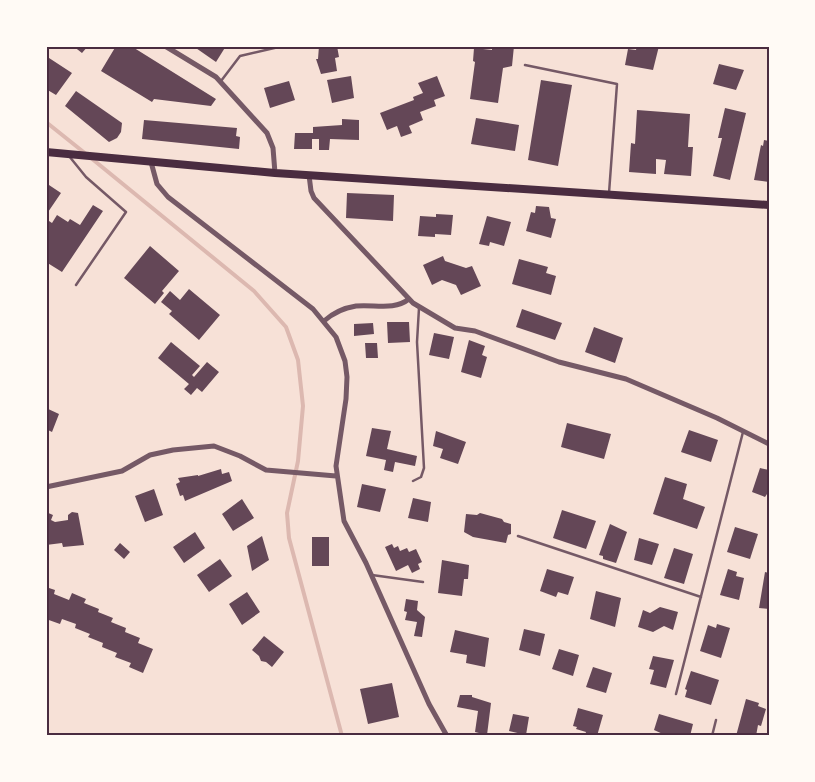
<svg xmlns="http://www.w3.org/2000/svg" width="815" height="782" viewBox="0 0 815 782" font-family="'Exo 2',sans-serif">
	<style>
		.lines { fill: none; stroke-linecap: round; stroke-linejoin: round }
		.stream { stroke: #dcb8b0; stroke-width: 4 }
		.building { fill: #644757 }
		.service { stroke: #755966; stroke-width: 2.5 }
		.minor { stroke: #755966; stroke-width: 5 }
		.secondary { stroke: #4a2c40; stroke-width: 8 }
		.neatline { fill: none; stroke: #4a2c40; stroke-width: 2 }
	</style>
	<rect width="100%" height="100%" fill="#f7e1d7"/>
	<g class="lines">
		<path class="stream" d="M46,122L86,154
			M91,158L254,291L286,327L298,360L303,406L298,461L287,513L289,538L342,736"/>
	</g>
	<path class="building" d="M73,46H88L82,53Z
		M116,46H131L216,99L211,106L154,99L152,102L101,71Z
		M193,46H226L216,62Z
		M319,46H337L339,57L335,58L337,71L321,74L316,59H318Z
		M492,46H514L512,66L503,68L498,103L470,99L475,62L473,61L474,48L492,50Z
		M637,46H659L653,70L625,65L628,49L636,50Z
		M46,56L72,73L56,95L46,89Z
		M719,64L744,70L736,90L713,84Z
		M351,76L354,98L332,103L327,80Z
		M437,76L445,96L434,100L436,106L420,112L423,120L409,126L412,133L401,137L397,126L387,130L380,113L414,100L413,97L423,93L418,83Z
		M541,80L572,85L558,166L528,160Z
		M289,81L295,100L270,108L264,88Z
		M76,91L122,123L121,132L117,138L109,142L65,106Z
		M725,108L746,113L730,180L713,176L722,138H718Z
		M637,110L690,114L688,147H693L691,176L664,174L666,160L656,159V174L629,172L631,143L635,144Z
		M476,118L519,125L515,151L471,144Z
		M342,119L359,120V140L330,139L329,150H319V139H312V149H294L295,133H313V127L342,125Z
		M144,120L237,128L236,136L240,137L239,149L142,139Z
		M764,140L769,141V182L754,180L761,145L763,146Z
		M46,183L61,193L46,215Z
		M347,193L394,195L393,221L346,218Z
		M93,205L103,211L62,272L46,262V225L49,221L52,223L57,215L68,222L70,219L80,225Z
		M536,206L549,207L551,218L556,219L551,238L526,231L531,212L535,213Z
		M436,214L453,215L451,235L435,234V237L418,236L420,216L436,217Z
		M487,216L511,222L504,246L490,242L489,246L479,244Z
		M150,246L179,271L162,291L164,293L155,304L124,278Z
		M443,256L445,261L466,268L472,266L481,286L461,295L456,285L442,280L432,285L423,265Z
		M519,259L548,267L546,273L556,276L551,295L512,284Z
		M189,289L220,315L199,340L169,314L172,311L161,302L170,291L180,300Z
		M522,309L562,323L555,340L516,327Z
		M387,322H409L410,342L388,343Z
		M373,323L374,334L354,336V324Z
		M594,327L623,338L615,363L585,352Z
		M434,333L454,337L449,359L429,355Z
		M469,340L485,346L482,355L487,357L481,378L461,372Z
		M171,342L200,366L192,375L194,377L207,362L219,372L202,392L197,388L191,395L184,389L189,384L158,358Z
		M365,343H377L378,358H366Z
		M46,408L59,414L52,432L46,429Z
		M567,423L611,434L604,459L561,447Z
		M372,428L391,431L387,449L417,456L415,466L395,462L393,472L384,470L386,460L366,456Z
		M689,430L718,440L711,462L681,452Z
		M436,431L466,442L458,464L440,458L443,449L433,446Z
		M760,468L769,470V491L765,497L752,492Z
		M221,469L222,474L229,472L232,481L185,501L183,495L180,496L176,484L180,482L178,478L198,475V476Z
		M665,477L687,484L683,499L705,507L697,529L653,514Z
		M362,484L386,489L380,512L357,507Z
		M154,489L163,515L145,522L135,496Z
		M413,498L431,502L428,522L408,518Z
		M242,499L254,518L233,531L222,514Z
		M562,510L596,521L586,549L553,538Z
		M46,512L53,515L51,520L55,522L68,520V515L72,512L78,513L84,545L63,547L62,543L46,545Z
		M480,513L502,519L504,522L511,524V534L508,535L506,543L473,537L464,532L466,514L477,515Z
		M610,524L627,532L616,563L603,559V556L599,555Z
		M735,527L758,534L750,559L727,552Z
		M195,532L205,548L184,563L173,547Z
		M262,536L269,560L252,571L247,546Z
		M312,537H329V566H312Z
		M639,538L659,544L652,565L634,560Z
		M120,543L130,552L124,559L114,550Z
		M392,544L394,548L398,546L400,551L407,548L409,552L416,549L422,562L418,564L420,569L412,573L408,565L396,571L385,547Z
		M674,548L693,554L684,584L664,578Z
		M220,559L232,576L209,592L197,575Z
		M442,560L469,565L468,579H464L462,596L438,593Z
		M547,569L574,577L568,595L558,592L556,597L540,591Z
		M728,569L737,572L736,576L744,578L739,600L720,595Z
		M765,572L769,573V609L759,608Z
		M46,587L55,590L54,594L69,600L72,593L86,599L84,603L99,609L98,612L113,618L111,622L126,628L125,632L140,638L138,643L153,649L143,673L129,667L131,663L115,657L117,653L102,647L103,643L88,637L90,634L75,628L76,624L62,619L60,624L46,619Z
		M596,591L621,598L615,627L590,619Z
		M247,592L260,612L242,625L229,604Z
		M406,599L418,601L417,610L425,617L422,637L414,636L417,622L405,620L407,612L404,611Z
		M660,607L678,612L673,630L664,626L653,632L638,627L643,610L650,613Z
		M717,624L730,628L721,658L700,651L708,625L716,628Z
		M524,629L545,634L540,656L519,650Z
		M455,630L489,638L485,667L466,663L467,655L450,652Z
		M264,636L284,652L272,667L266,662L261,661L259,656L252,650Z
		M559,649L579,655L573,676L552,669Z
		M653,656L674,660L666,688L650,684L654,670L649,669Z
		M593,667L612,673L606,693L586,687Z
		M691,671L719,680L711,705L685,697L687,690L685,689Z
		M392,683L399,717L368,724L360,689Z
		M460,695H472V697L491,703L487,735L475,732L478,711L457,707Z
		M746,699L759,703L758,706L766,709L761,726L758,725L756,736H736Z
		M578,708L603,715L597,736L585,735L586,732L576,729L577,727L573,726Z
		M513,714L529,717L526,735L509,731Z
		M659,714L693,724L690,736L665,735L654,730Z"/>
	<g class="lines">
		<path class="service" d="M525,65L617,84L609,193
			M221,81L240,56L283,46
			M69,156L86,177L126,212L76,285
			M413,481L421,477L424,468L417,342L419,308
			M518,536L701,597
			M372,575L423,582
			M676,694L743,432
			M712,736L716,720"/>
		<path class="minor" d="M165,46L216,77L267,133L273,148L275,173
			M151,162L157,184L168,197L313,309L336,337L345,361L347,377L346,399L336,466L344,521L366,563L429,704L447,736
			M309,175L311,191L314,198L413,303L455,328L475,331L559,362L626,379L717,418L769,444
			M324,321C333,313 343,308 356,306C374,304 394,311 409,299
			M46,487L122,471L150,455L173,450L214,446L240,456L266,470L336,476"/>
		<path class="secondary" d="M46,152L275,173L769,205"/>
	</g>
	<rect width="815" height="782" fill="none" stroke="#fffaf5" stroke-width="95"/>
	<rect x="48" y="48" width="720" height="686" class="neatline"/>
</svg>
